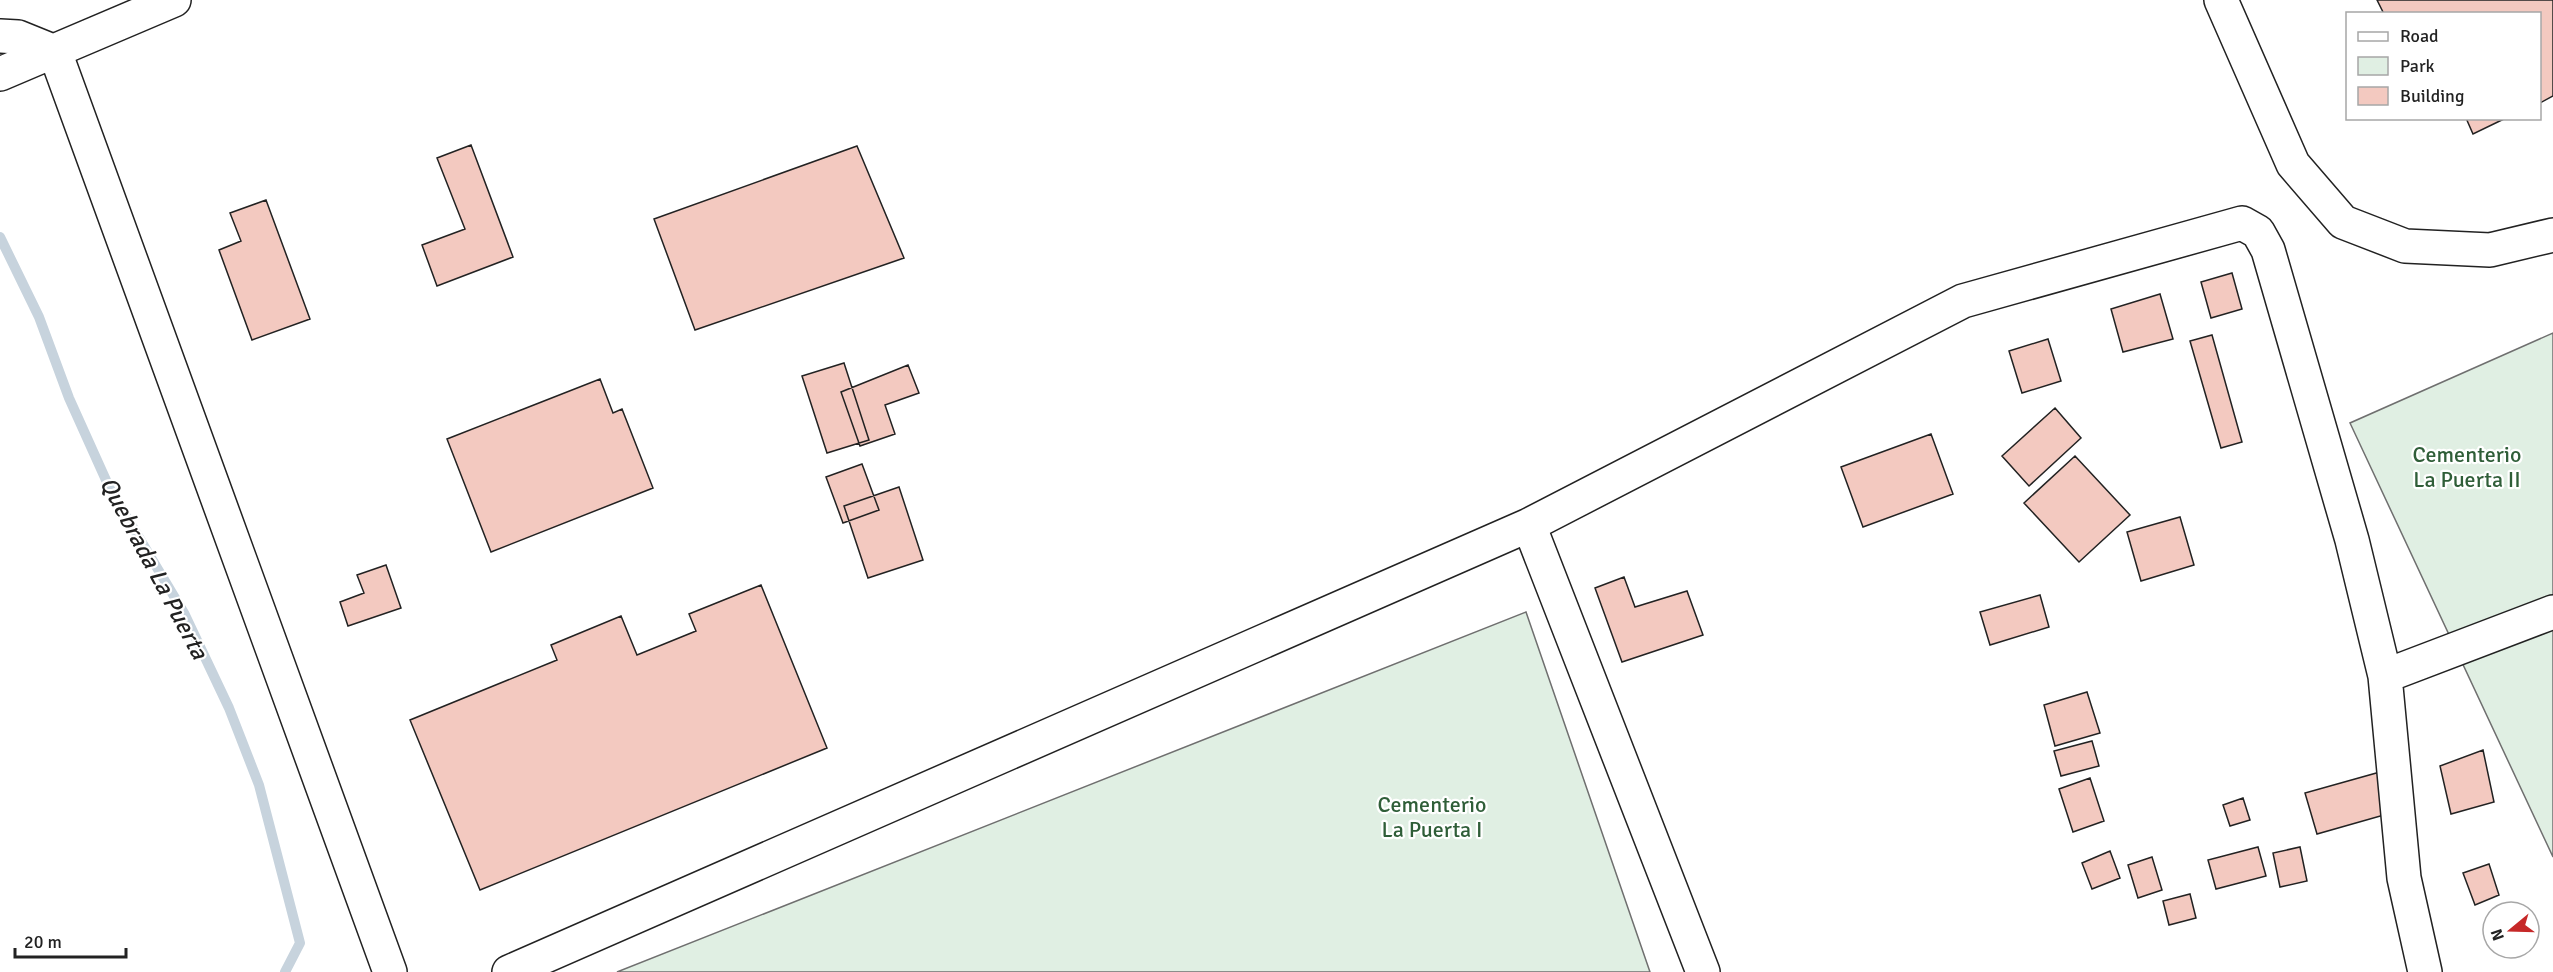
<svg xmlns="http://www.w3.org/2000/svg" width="2553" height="972" viewBox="0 0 2553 972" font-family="Signika,sans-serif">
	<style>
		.green { fill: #e0efe3; stroke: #6f6f6f; stroke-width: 1.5 }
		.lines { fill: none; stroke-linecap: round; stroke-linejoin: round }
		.stream { stroke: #c7d3dd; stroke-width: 10 }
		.building { fill: #f3c9c0; stroke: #222; stroke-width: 1.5 }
		.minor-casing { stroke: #222; stroke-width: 36 }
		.highway-casing { stroke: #222; stroke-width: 36 }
		.minor { stroke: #fff; stroke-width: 33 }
		.highway { stroke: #fff; stroke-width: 33 }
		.labels { text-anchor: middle; stroke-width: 4.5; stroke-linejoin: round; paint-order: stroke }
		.park-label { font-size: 22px; fill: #2f5e38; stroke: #fff }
		.water-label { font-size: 24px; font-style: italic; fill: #222; stroke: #fff }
	</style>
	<rect width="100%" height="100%" fill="#fff"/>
	<path class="green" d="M2553,333V857L2350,423Z
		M1526,612L1650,972H617Z"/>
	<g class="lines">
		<path class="stream" d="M0,237L39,317L69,398L110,489L184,613L229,708L259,785L300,943L285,972"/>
	</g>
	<path class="building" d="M2377,0H2553V96L2540,103V14H2384Z
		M2466,118H2506L2473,134Z
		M471,145L513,257L437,286L422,245L465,229L437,158Z
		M857,146L904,258L695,330L654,219Z
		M266,200L310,319L252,340L219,250L241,241L230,213Z
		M2232,273L2242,309L2211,318L2201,282Z
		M2160,294L2173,339L2123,352L2111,309Z
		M2212,335L2242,442L2221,448L2190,341Z
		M2048,339L2061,381L2022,393L2009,351Z
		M844,363L869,440L827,453L802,376Z
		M908,365L919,393L885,405L895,434L860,446L841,392Z
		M600,379L613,413L622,409L653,488L491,552L447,439Z
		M2055,408L2081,438L2029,486L2002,456Z
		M1931,434L1953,494L1863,527L1841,467Z
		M2075,456L2130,515L2079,562L2024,503Z
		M862,464L879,510L843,523L826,477Z
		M899,487L923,560L868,578L844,506Z
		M2180,517L2194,565L2141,581L2127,532Z
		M386,565L401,608L348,626L340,602L364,593L357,575Z
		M1624,577L1635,607L1687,591L1703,635L1622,662L1595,588Z
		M761,585L827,748L480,890L410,720L557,660L551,645L621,616L637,655L696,631L689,614Z
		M2040,595L2049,627L1990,645L1980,612Z
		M2087,692L2100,733L2055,746L2044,705Z
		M2092,741L2099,766L2061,776L2054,751Z
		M2483,750L2494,802L2451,814L2440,766Z
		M2380,772L2391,813L2317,834L2305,793Z
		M2090,778L2104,821L2073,832L2059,789Z
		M2243,798L2250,820L2230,826L2223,805Z
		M2258,847L2266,876L2216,889L2208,860Z
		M2300,847L2307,881L2280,887L2273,853Z
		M2110,851L2120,878L2092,889L2082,863Z
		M2152,857L2162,890L2138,898L2128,865Z
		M2489,864L2499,895L2475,905L2463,873Z
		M2190,894L2196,918L2169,925L2163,901Z"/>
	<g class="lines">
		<g class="minor-casing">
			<path id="minor" d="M2221,0L2293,164L2343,222L2405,246L2490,250L2553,235
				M55,52L390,972
				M1529,525L1703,972
				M2385,676L2553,612
				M509,972L1529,525L1963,301L2242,223L2258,232L2268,250L2352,540L2385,676L2404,878L2425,972"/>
		</g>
		<g class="highway-casing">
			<path id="highway" d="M0,36L18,37L55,52
				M0,74L174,0"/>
		</g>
		<use href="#minor" class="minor"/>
		<use href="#highway" class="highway"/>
	</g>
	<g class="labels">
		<g class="park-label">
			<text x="2467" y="462">Cementerio<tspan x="2467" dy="25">La Puerta II</tspan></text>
			<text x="1432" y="812">Cementerio<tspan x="1432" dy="25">La Puerta I</tspan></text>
		</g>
		<g class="water-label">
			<text transform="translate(154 568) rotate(62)" y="8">Quebrada La Puerta</text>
		</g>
	</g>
	<rect x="2346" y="12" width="195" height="108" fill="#ffffff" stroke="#a7a7a7" stroke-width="1.5"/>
	<rect x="2358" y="32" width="30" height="9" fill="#ffffff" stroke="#a7a7a7" stroke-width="1.5"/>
	<text x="2400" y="42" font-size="18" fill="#222222">Road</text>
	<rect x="2358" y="57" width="30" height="18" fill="#e0efe3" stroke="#a7a7a7" stroke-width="1.5"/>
	<text x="2400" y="72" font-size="18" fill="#222222">Park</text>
	<rect x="2358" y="87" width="30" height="18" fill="#f3c9c0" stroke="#a7a7a7" stroke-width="1.5"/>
	<text x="2400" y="102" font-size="18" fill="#222222">Building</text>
	<g transform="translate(2511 930) rotate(251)"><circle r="28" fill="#ffffff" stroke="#a7a7a7" stroke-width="1.5"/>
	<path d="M0-4.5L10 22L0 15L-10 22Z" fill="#c62828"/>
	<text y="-9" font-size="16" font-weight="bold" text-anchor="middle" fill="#222222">N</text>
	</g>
	<path d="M15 948v9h111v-9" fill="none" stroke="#222222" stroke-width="3"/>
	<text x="24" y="948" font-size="18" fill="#222222" stroke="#ffffff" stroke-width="4.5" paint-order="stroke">20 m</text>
</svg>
